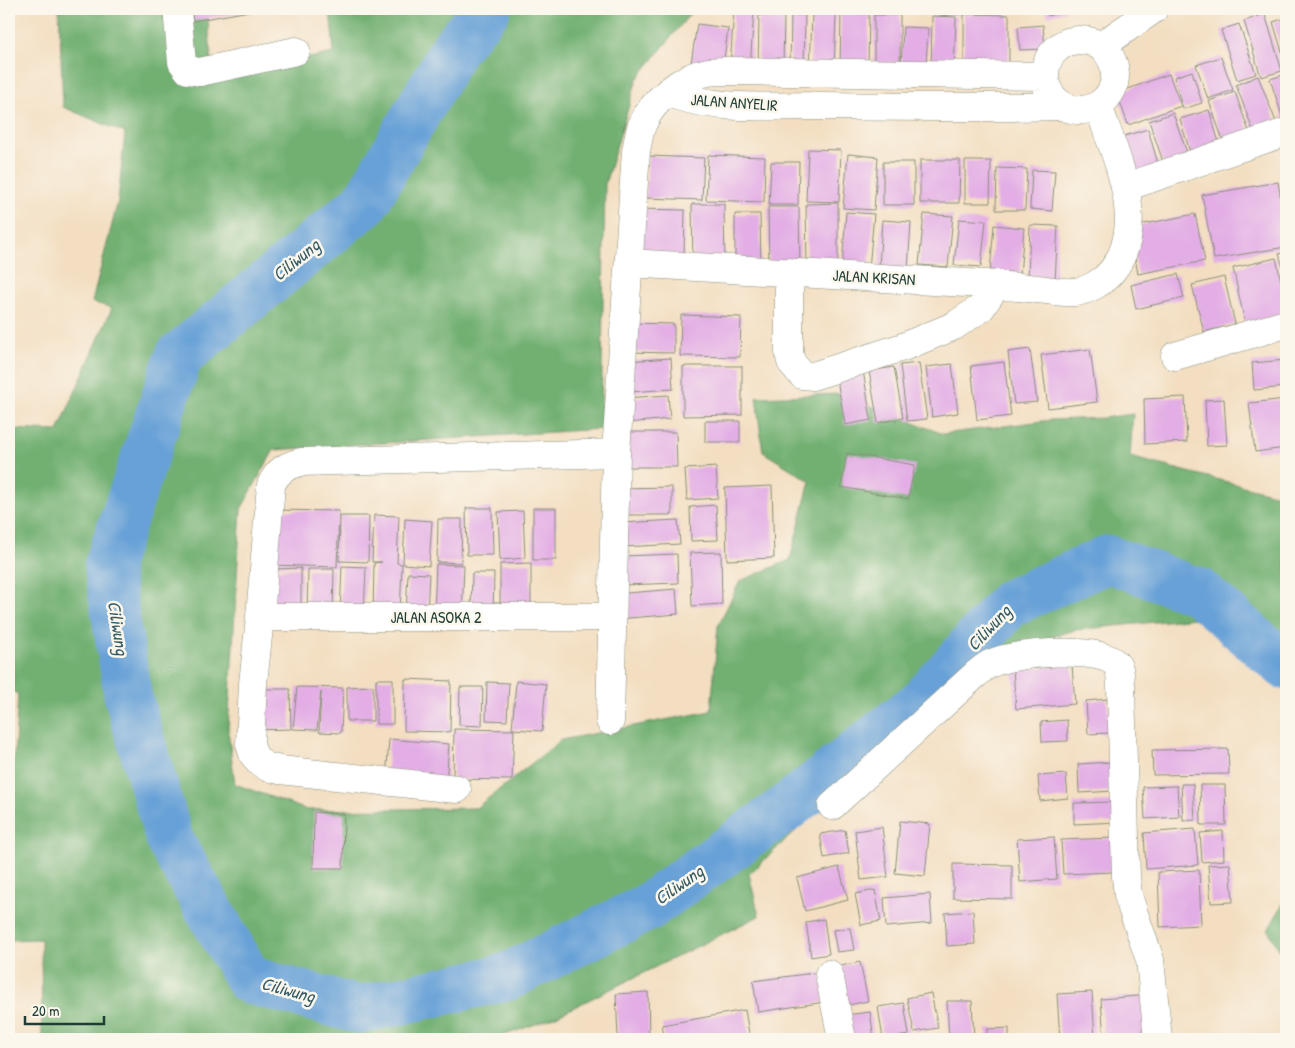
<svg xmlns="http://www.w3.org/2000/svg" width="1295" height="1048" viewBox="0 0 1295 1048" font-family="'Patrick Hand',sans-serif">
	<style>
		.forest { fill: #72b072; stroke: #487653 }
		.lines { fill: none; stroke-linecap: round; stroke-linejoin: round }
		.river { stroke: #67a1d7; stroke-width: 48 }
		.building { fill: #e3aee5 }
		.minor-casing { stroke: #898e7a; stroke-width: 29 }
		.minor { stroke: #fff; stroke-width: 28 }
		.labels { text-anchor: middle; stroke-width: 5; stroke-linejoin: round; paint-order: stroke }
		.street-label { font-size: 16px; fill: #1f3d34; stroke: #fbf7ec }
		.water-label { font-size: 18px; font-style: italic; fill: #355b65; stroke: #fbf7ec }
	</style>
	<rect width="100%" height="100%" fill="#fbf7ec"/>
	<filter id="ink" filterUnits="userSpaceOnUse"><feTurbulence type="fractalNoise" baseFrequency=".02" numOctaves="2"/><feDisplacementMap in="SourceGraphic" scale="10" xChannelSelector="R" yChannelSelector="G"/><feConvolveMatrix kernelMatrix="1 2 1 2 8 2 1 2 1" color-interpolation-filters="sRGB"/></filter>
	<filter id="wash" filterUnits="userSpaceOnUse"><feTurbulence type="fractalNoise" baseFrequency=".0096" numOctaves="4" result="noise"/><feDisplacementMap in="SourceGraphic" scale="20" xChannelSelector="R" yChannelSelector="G"/><feGaussianBlur stdDeviation="1.12" result="paint"/><feColorMatrix in="noise" values="0 0 0 0 0 0 0 0 0 0 0 0 0 0 0 0 0 1.4 0 .05"/><feComposite in="paint" operator="in"/></filter>
	<g filter="url(#wash)">
		<rect width="100%" height="100%" fill="#f3dec1"/>
		<path class="forest" d="M59,9H207L213,77L334,53L330,9H694L637,79L605,184L601,429L274,450L241,509L228,730L235,784L307,810L476,808L561,740L711,711L718,626L740,581L790,560L810,481L763,452L756,397L839,394L943,434L1050,420L1103,418L1133,414L1130,457L1286,497V692L1196,618L1075,630L984,657L749,874L759,916L550,1019L494,1039H42L41,939L9,940V762H14L18,694L9,690V429L58,431L112,308L92,302L118,201L125,133L63,107Z
			M1286,899V962L1268,930Z"/>
		<g class="lines">
			<path class="river" d="M487,9L455,47L365,203L179,356L108,566L128,696L170,841L249,980L359,1010L507,977L648,907L785,809L921,703L1010,603L1108,559L1199,592L1286,666"/>
		</g>
		<g id="blocks">
			<path class="building" d="M191,9H255V10L193,21Z
				M734,9H754L750,69L730,68Z
				M841,9H869L868,71H840Z
				M939,9H977L978,12L940,16Z
				M1045,9H1070L1048,16Z
				M812,13L836,14L834,71L810,70Z
				M964,14L1009,15V71H964Z
				M1265,14L1282,71L1261,77L1244,21Z
				M759,15H784L783,69H758Z
				M791,15H805L804,69H790Z
				M874,15H900V63H874Z
				M932,16L956,17L954,73L931,72Z
				M1286,18V65L1273,22Z
				M697,24L728,28L723,68L691,63Z
				M1239,24L1256,74L1237,80L1221,30Z
				M1043,25L1045,49L1020,50L1018,27Z
				M903,27L928,28L926,68L901,67Z
				M1221,57L1233,90L1208,99L1196,65Z
				M1192,71L1202,103L1183,109L1174,77Z
				M1169,74L1181,106L1128,125L1117,93Z
				M1286,74V128L1270,79Z
				M1258,76L1280,132L1257,141L1236,85Z
				M1235,92L1252,140L1226,149L1209,101Z
				M1209,110L1222,152L1193,162L1180,119Z
				M1173,113L1190,161L1166,170L1149,121Z
				M1148,129L1160,171L1127,181L1114,139Z
				M808,149L841,150L839,202L806,201Z
				M848,154L878,157L874,210L843,208Z
				M708,155L765,157L764,202L706,200Z
				M648,156L704,158L702,200L646,198Z
				M920,160H960L959,203H920Z
				M965,161H991L990,203H965Z
				M771,162H799L798,205H769Z
				M883,162H914V205H883Z
				M997,168L1027,169L1025,210H996Z
				M1032,170L1055,171L1052,211L1030,209Z
				M1278,182L1286,231V247L1214,259L1202,195Z
				M838,203V271H807L806,204Z
				M692,204H724L725,264L693,265Z
				M768,207H799L800,269L769,270Z
				M635,209L685,210L684,257L634,256Z
				M846,212L874,214L869,269L842,267Z
				M735,214H760L761,269H735Z
				M924,214L953,216L948,267L919,265Z
				M1195,214L1205,261L1138,274L1129,227Z
				M959,219L986,221L981,267L954,265Z
				M882,220L911,222L908,270L879,268Z
				M994,225L1024,228L1020,275L990,273Z
				M1030,225L1058,226L1055,281L1028,280Z
				M1286,252V278L1279,254Z
				M1276,258L1286,304V314L1245,323L1233,268Z
				M1178,274L1184,298L1136,309L1131,285Z
				M1224,277L1235,324L1204,332L1192,285Z
				M681,315L741,317L740,357L680,356Z
				M628,323L674,324V353L628,352Z
				M1030,349L1037,402L1014,404L1008,352Z
				M1090,349L1097,402L1048,408L1041,355Z
				M671,358L673,389L629,392L627,361Z
				M1286,360V387L1254,390L1252,363Z
				M1004,362L1011,416L977,420L971,366Z
				M919,363L927,419L907,421L900,365Z
				M952,364L958,413L932,417L926,367Z
				M683,366H742V415L683,416Z
				M894,367L903,418L878,423L869,371Z
				M863,370L871,420L845,425L836,374Z
				M668,395L670,419L627,423L625,398Z
				M1185,397L1187,442L1145,444L1144,399Z
				M1224,399L1227,445L1207,446L1205,400Z
				M1286,399V448L1255,452L1249,403Z
				M705,421H740V442H705Z
				M624,432H676L677,467H624Z
				M847,453L915,465L908,499L841,487Z
				M716,467L718,498L687,500L685,469Z
				M772,486L774,558L727,560L725,488Z
				M672,487V515H619V488Z
				M716,505L718,540L691,541L690,507Z
				M466,508H492L493,555H467Z
				M533,508H556V560H533Z
				M271,510L339,511L337,567L270,565Z
				M523,511L525,558L500,560L498,512Z
				M374,515L399,516L397,563L402,564L400,616L373,615L374,563L382,562H372Z
				M340,516H369L368,562L339,561Z
				M405,519L432,521L429,566L403,564Z
				M438,519H462L461,563L437,562Z
				M678,520L680,544L622,547L621,523Z
				M721,552L722,604L692,606L690,553Z
				M677,554L678,583L624,585L623,556Z
				M531,563V613L500,614V564Z
				M436,564L464,565L462,617L434,616Z
				M342,566L366,567L364,615L340,614Z
				M301,568V611H274V569Z
				M308,569H334L333,614H307Z
				M408,573L429,574L427,614L406,613Z
				M472,573H494L493,615H471Z
				M676,589L678,614L617,619L615,594Z
				M1072,665L1075,704L1016,709L1013,670Z
				M376,679H393V724H376Z
				M405,679L451,681L450,732L404,731Z
				M516,681L546,684L542,731L512,729Z
				M487,682L509,683L507,721L486,720Z
				M373,686V721H347V687Z
				M297,687L343,688L341,733L319,732L321,692L317,730L293,729Z
				M460,687H483L482,726L459,725Z
				M254,689H290L291,729L255,730Z
				M1107,699L1110,733L1088,734L1086,701Z
				M1067,720L1068,741L1042,742L1041,722Z
				M454,729L514,730L512,780L453,779Z
				M389,739L449,744L446,784L386,780Z
				M1228,749L1229,774L1153,775L1152,750Z
				M1113,762L1114,791L1079,793L1078,764Z
				M1066,774L1068,798L1040,801L1038,776Z
				M1181,784H1193L1195,820L1183,821Z
				M1200,785H1225L1226,825H1201Z
				M1177,786L1179,817L1145,819L1143,787Z
				M1118,802L1119,822L1074,824V803Z
				M314,812L344,814L343,868H313Z
				M900,821L930,824L925,876L895,873Z
				M882,827L888,877L861,880L855,831Z
				M1195,829L1198,865L1146,869L1144,833Z
				M845,830L849,853L824,858L820,834Z
				M1223,831L1224,860L1202,862L1200,833Z
				M1054,837L1057,879L1020,882L1017,839Z
				M1113,838L1114,872L1063,874L1061,840Z
				M953,864L1012,865V899L953,898Z
				M1230,864L1233,902L1211,903L1208,865Z
				M839,867L848,900L805,911L797,878Z
				M1199,870L1201,925L1160,927L1158,872Z
				M875,890L881,921L861,925L855,894Z
				M930,894L932,923L886,927L884,898Z
				M973,911L975,944L947,946L945,913Z
				M824,919L829,954L811,957L806,922Z
				M850,928L854,950L837,952L833,930Z
				M860,962L868,1001L839,1007L831,968Z
				M821,972L825,1002L758,1012L753,981Z
				M648,992L649,1036L618,1037L616,994Z
				M1092,992L1095,1039H1060L1057,994Z
				M931,993L938,1028L914,1032L907,998Z
				M1150,995L1153,1039H1104L1101,999Z
				M947,1001H972L974,1039H949Z
				M904,1003L909,1035L883,1039L878,1007Z
				M745,1010L750,1039H665L662,1025Z
				M870,1012L874,1039H849L845,1015Z
				M1009,1028V1039H987V1029Z"/>
		</g>
	</g>
	<g filter="url(#ink)">
		<use href="#blocks" fill-opacity="0" stroke="#898e7a" stroke-width="1"/>
		<g class="lines">
			<g class="minor-casing">
				<path id="minor" d="M177,9L182,62L188,70L200,72L296,51
					M1045 75a35 35 0 1 1 70 0a35 35 0 1 1-70 0Z
					M1101,46L1154,9
					M668,93C717,111 771,106 823,106C903,107 983,108 1064,106
					M1126,187L1286,132
					M629,263C736,269 843,275 949,282C976,283 1002,285 1028,288C1043,289 1059,293 1074,292C1088,291 1103,282 1112,271C1150,224 1114,154 1098,105
					M789,272V352L791,362L802,375L813,376L903,347L954,326L981,308L997,284
					M1175,356L1286,324
					M260,617H612
					M610,721L616,453L636,151C638,142 639,133 642,125C652,101 682,76 708,72C715,71 724,71 731,71L1045,76
					M457,789L280,770L267,767L258,761L253,754L250,744L253,684L260,617L271,485C278,470 286,466 301,462L616,453
					M832,806L976,674C981,670 986,665 992,663C1013,653 1099,645 1116,664C1121,669 1120,678 1121,686L1126,877L1128,895L1133,911L1150,960L1158,1039
					M829,974L842,1039"/>
			</g>
			<use href="#minor" class="minor"/>
		</g>
	</g>
	<g class="labels">
		<g class="street-label">
			<text transform="translate(734 102) rotate(4)" y="6">JALAN ANYELIR</text>
			<text transform="translate(874 277) rotate(3)" y="6">JALAN KRISAN</text>
			<text x="436" y="623">JALAN ASOKA 2</text>
		</g>
		<g class="water-label">
			<text transform="translate(296 260) rotate(-39)" y="6">Ciliwung</text>
			<text transform="translate(118 628) rotate(81)" y="6">Ciliwung</text>
			<text transform="translate(989 628) rotate(-47)" y="6">Ciliwung</text>
			<text transform="translate(679 885) rotate(-35)" y="6">Ciliwung</text>
			<text transform="translate(288 990) rotate(15)" y="6">Ciliwung</text>
		</g>
	</g>
	<rect width="1295" height="1048" fill="none" stroke="#fbf7ec" stroke-width="30"/>
	<path d="M25 1016v8h79v-8" fill="none" stroke="#1f3d34" stroke-width="2.5"/>
	<text x="32" y="1016" font-size="15" fill="#1f3d34" stroke="#fbf7ec" stroke-width="4" paint-order="stroke">20 m</text>
</svg>
